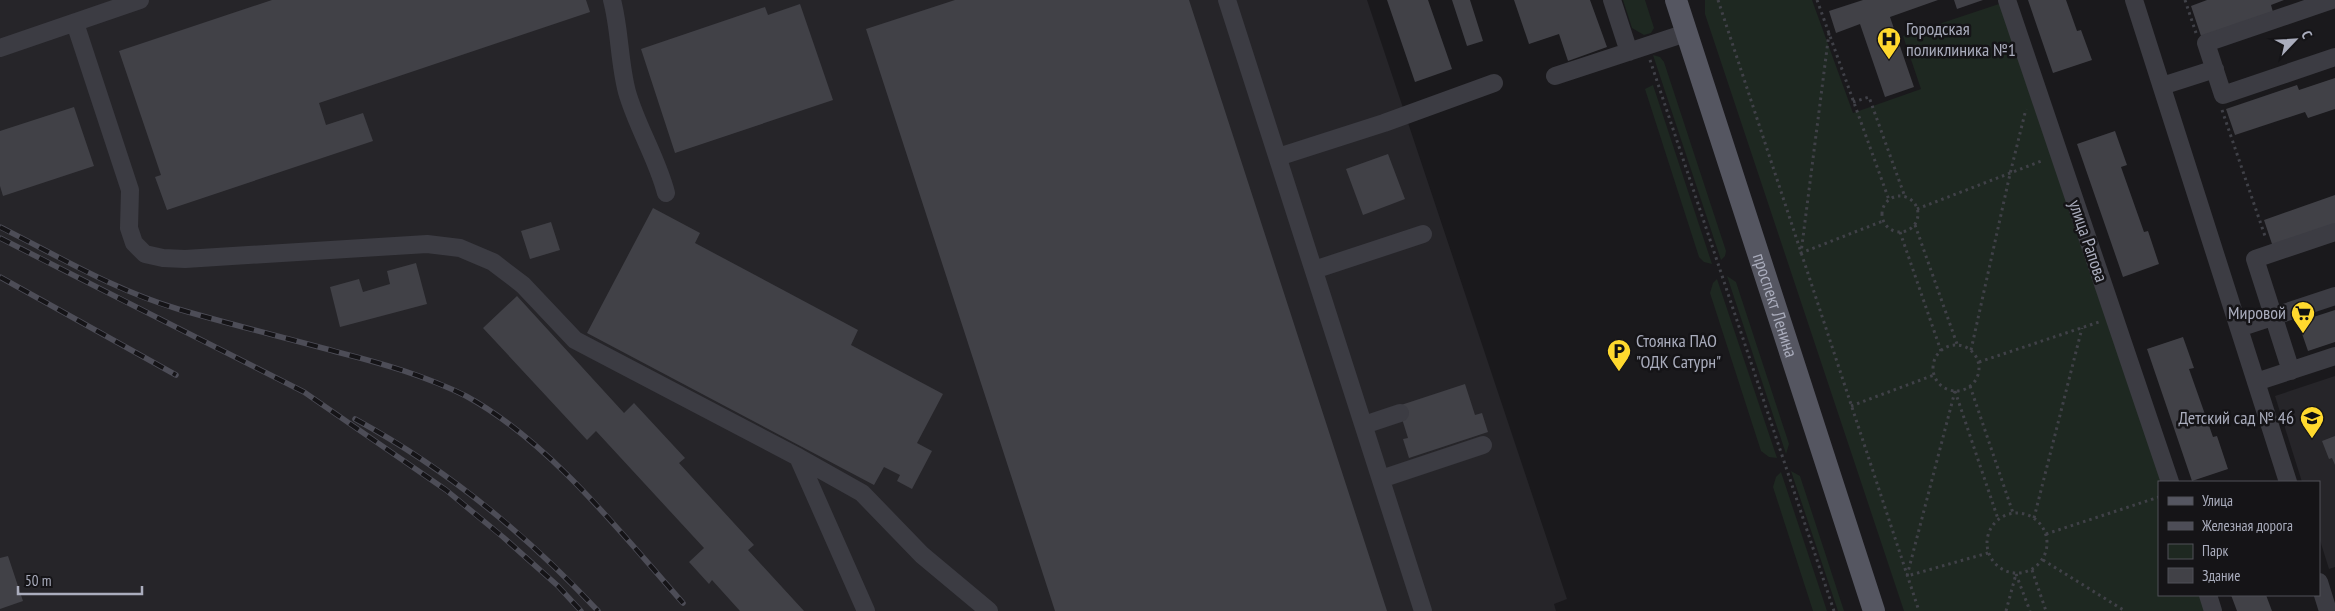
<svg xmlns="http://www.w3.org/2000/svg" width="2335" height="611" viewBox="0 0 2335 611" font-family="'PT Sans Narrow',sans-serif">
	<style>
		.built { fill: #262529 }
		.green { fill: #1e2821 }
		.building { fill: #414147 }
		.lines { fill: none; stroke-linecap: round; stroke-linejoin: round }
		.path { stroke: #404148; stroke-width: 3; stroke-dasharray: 2.5 4; stroke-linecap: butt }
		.minor { stroke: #3c3c43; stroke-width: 18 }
		.major { stroke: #555661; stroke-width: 22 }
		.rail-casing { stroke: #4d4d57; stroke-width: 5.5 }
		.rail { stroke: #151417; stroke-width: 4; stroke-dasharray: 11; stroke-linecap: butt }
		.labels { text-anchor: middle; stroke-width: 5; stroke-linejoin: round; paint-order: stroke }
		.poi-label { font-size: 18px; fill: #aaadbd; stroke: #151417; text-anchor: start }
		.street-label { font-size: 18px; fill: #aaadbd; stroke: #151417 }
	</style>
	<rect width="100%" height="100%" fill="#1a191c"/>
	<path class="built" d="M0,0H1367L1567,599L1554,604L1556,611H0Z
		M2335,376V567L2329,569L2319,537V482H2302L2275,396Z"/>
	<path class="green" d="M1623,0H1645L1654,28L1651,33L1644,35L1632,28Z
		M1705,0H1812L1853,113L1921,89L1903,36L2002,3L2163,482H2159V595H2201L2206,611H1904L1705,14Z
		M1653,55L1660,57L1664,62L1726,251L1725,256L1721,260Z
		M1653,85L1712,264L1704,262L1699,257L1645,89Z
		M1727,276L1736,282L1789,444L1786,454Z
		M1717,279L1777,458L1769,457L1761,451L1710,293L1713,283Z
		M1791,471L1800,476L1844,611H1838Z
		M1781,472L1827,611H1813L1773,487L1776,477Z"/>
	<path class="building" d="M272,0H586L590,12L319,103L326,125L363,113L373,141L167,210L155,177L161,175L119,51Z
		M955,0H1189L1387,611H1055L866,29Z
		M1387,0H1428L1452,69L1415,82Z
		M1452,0H1470L1483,41L1467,46Z
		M1514,0H1590L1607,47L1568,61L1559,34L1529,44Z
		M1863,0H1938L1890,17L1914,87L1885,97L1860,24L1836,33L1829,11Z
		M1954,0H1983L1957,9Z
		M2028,0H2066L2077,31L2081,30L2092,60L2053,73Z
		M2207,0H2284L2271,5L2273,12L2201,36L2191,6Z
		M800,4L833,100L675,153L641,49L765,7L768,15Z
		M2335,78V109L2308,118L2305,112L2235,135L2226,109L2297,85L2299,90Z
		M74,107L94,166L3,196L0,186V131Z
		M2115,131L2127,165L2121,167L2144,232L2148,231L2159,264L2123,277L2077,144Z
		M1388,154L1405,199L1363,215L1346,169Z
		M2335,195V226L2273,247L2264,220Z
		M653,208L700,233L695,243L858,330L851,345L943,394L917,443L932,451L912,489L897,481L900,475L884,467L874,485L587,333Z
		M551,222L560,250L530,259L521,231Z
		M416,263L427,304L340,327L330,287L359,279L363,292L390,284L387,271Z
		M517,296L624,413L634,403L685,458L679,463L754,545L748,550L804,611H740L712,580L709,584L689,562L704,548L596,431L587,440L483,328Z
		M2335,310V342L2308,351L2298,322Z
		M2183,337L2194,368L2189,369L2213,437L2217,436L2228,469L2192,481L2147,349Z
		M1465,384L1475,415L1482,413L1488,432L1409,458L1403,439L1408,438L1398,406Z
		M2335,436V465L2332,458L2329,459L2322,441Z
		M8,556L23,601L0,609V558Z
		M2231,595H2266L2272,611H2237Z"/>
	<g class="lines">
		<path class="path" d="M1718,0L1919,611
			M1817,0L1889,200
			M2185,0L2196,33
			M1829,33L1801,253L1883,221
			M1650,60L1834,611
			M1853,102L1869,97L1905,197
			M2222,110L2266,239
			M1882 214a18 18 0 1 1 36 0a18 18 0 1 1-36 0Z
			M1917,209L2044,160
			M1915,225L1957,344
			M1900,232L1941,351
			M1933 368a23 23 0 1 1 46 0a23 23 0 1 1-46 0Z
			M1971,350L2010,174L2026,109
			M1979,362L2099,322
			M1970,386L2013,513
			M1955,391L1907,576L1988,553
			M1955,391L1998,519
			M1851,406L1934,375
			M1987 543a30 30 0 1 1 60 0a30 30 0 1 1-60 0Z
			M2034,518L2082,328
			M2046,534L2159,497
			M2043,560L2125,611
			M2032,570L2046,611
			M2016,574L2030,611
			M2006,611L2016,574"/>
		<path class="minor" d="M612,0C620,30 619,62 627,92C637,127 657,158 666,193
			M1227,0L1423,611
			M1612,0L1629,52
			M2007,0L2170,482
			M2134,0L2288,482
			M2332,0L2206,43L2223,95L2335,57
			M75,23L130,190L129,228L134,243L145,254L163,258L185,259L427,244L460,248L493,262L523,285L575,340L798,457L862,493L922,555L989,611
			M0,48L140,0
			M1555,76L1686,33
			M2162,86L2215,69
			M1278,157L1384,123L1494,83
			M1314,270L1423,234
			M2239,328L2335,296
			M2291,371L2255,259L2335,232
			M2256,382L2335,356
			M1364,425L1400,413
			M798,457L866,611
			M1381,479L1483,445
			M2319,582L2328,611
			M2208,595L2213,611"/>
		<path class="major" id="s1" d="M1676,0L1874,611"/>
		<g class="rail-casing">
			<path id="rail" d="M0,227C58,256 116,291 178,309C232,325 287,338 341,353C384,364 426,376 466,396C550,442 620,532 683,603
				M0,238L304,392L446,490L503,537L558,586L581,611
				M0,277L176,375
				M355,419C447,469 526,534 598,611"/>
		</g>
		<use href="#rail" class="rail"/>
	</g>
	<defs>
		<g id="hospital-pin" transform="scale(1.25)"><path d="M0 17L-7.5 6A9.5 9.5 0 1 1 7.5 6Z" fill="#ffd92e" stroke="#151417"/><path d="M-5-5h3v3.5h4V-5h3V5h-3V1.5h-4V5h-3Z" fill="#111"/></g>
		<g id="supermarket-pin" transform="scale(1.25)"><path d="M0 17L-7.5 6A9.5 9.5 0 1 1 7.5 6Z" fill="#ffd92e" stroke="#151417"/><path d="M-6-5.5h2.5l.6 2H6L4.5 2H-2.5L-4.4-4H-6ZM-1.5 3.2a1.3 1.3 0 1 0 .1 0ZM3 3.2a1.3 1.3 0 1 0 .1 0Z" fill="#111"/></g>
		<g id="parking-pin" transform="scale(1.25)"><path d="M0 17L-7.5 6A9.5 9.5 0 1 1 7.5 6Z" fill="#ffd92e" stroke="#151417"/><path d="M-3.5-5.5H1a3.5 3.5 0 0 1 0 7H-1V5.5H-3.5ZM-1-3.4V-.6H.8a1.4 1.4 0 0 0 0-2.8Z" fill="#111"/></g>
		<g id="school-pin" transform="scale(1.25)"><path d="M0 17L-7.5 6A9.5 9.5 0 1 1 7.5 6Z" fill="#ffd92e" stroke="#151417"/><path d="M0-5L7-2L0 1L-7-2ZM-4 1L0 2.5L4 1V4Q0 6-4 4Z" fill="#111"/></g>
	</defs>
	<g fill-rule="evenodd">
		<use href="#hospital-pin" x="1889" y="39"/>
		<use href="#supermarket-pin" x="2303" y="313"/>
		<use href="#parking-pin" x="1619" y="351"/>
		<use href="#school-pin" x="2312" y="418"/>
	</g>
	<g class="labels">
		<g class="poi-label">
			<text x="1906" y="35">Городская<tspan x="1906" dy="21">поликлиника №1</tspan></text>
			<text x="2286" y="319" text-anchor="end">Мировой</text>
			<text x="1636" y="347">Стоянка ПАО<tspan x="1636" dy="21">"ОДК Сатурн"</tspan></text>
			<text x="2294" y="424" text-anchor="end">Детский сад № 46</text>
		</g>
		<g class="street-label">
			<text transform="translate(2088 241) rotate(71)" y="6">улица Рапова</text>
			<text dy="6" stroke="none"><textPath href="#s1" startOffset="321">проспект Ленина</textPath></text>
		</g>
	</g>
	<rect x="2158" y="481" width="162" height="115" fill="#151417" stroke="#515159"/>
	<rect x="2168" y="497" width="25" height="8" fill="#555661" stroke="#515159"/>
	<text x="2202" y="506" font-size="15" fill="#aaadbd">Улица</text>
	<rect x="2168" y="522" width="25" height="8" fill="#4d4d57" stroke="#515159"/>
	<text x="2202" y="531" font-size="15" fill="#aaadbd">Железная дорога</text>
	<rect x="2168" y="544" width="25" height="15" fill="#1e2821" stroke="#515159"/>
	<text x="2202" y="556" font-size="15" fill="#aaadbd">Парк</text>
	<rect x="2168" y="568" width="25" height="15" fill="#414147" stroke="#515159"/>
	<text x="2202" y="581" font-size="15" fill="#aaadbd">Здание</text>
	<g transform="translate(2295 40) rotate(65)" stroke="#151417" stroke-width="4" paint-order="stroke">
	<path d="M0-4L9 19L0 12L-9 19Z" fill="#aaadbd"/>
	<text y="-8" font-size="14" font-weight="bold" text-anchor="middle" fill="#aaadbd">С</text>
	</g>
	<path d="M18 586v8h124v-8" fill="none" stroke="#aaadbd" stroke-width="2.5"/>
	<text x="25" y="586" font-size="15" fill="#aaadbd" stroke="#151417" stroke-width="4" paint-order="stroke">50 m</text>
</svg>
